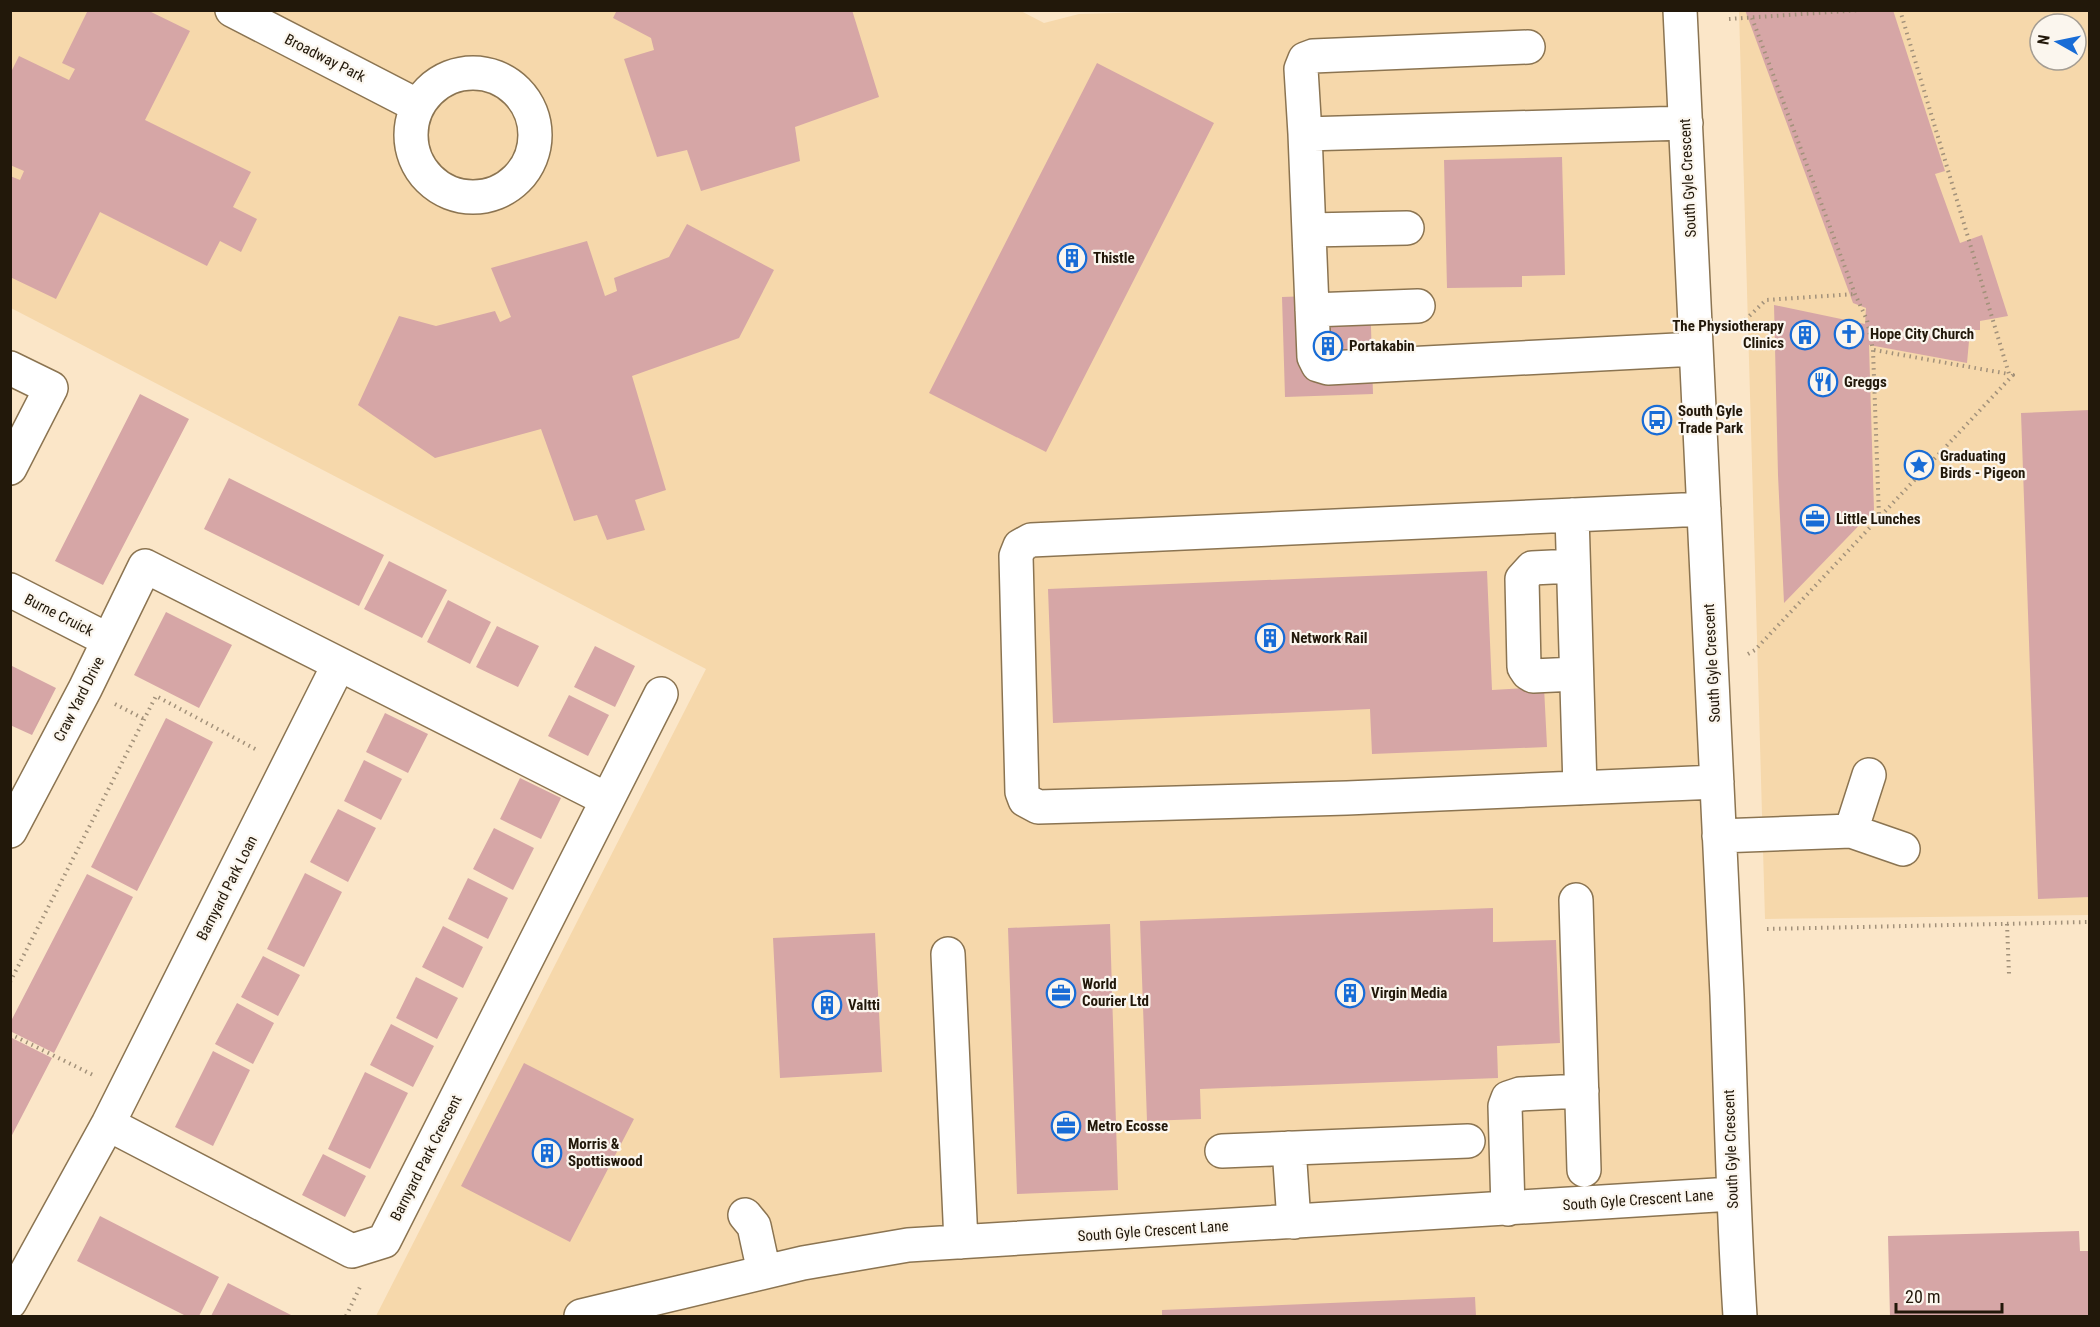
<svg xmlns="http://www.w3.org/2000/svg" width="2100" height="1327" viewBox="0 0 2100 1327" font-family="'Roboto Condensed',sans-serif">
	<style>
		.built { fill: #f6d8ab; fill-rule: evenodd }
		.building { fill: #d6a6a6 }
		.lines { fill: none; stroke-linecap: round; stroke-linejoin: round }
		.minor-casing { stroke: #8b7451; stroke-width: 36 }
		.path { stroke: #a2917a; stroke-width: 4; stroke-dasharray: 1.5 4.5; stroke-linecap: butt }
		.minor { stroke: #fff; stroke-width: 33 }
		.labels { text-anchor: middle; stroke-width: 4.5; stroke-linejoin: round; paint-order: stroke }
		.street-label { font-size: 15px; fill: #22180a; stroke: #fbf6ee }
		.poi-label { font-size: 15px; font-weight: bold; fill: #22180a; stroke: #fbf6ee; text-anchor: start }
	</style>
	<rect width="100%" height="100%" fill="#fbe6c8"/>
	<path class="built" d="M1019,10L1044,23L1079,14L1189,11H1666L1725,1316H376L706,669L11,308L10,11Z
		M1739,11H2089V915L1765,919ZM2040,24H2076V60H2040Z"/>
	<path class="building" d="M88,10H147L190,31L145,120L251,172L233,207L257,219L241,252L220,241L207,266L100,212L56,299L10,277V176L20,180L24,171L10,165V74L19,56L69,80L75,69L62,63Z
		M617,10H852L879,97L795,127L800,161L701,191L687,150L657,157L624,59L654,50L651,38L613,18Z
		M1745,10H1893L1945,171L1935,174L1960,243L1982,235L2008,316L1980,321V330H1970L1967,363L1869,345L1874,510L1784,603L1778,475L1774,305L1865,324L1866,308L1853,303Z
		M1097,63L1214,123L1046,452L929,393Z
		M1562,157L1565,275L1522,276V287L1447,288L1444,160Z
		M687,224L774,270L739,338L632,376L666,490L635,500L645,530L607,540L597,515L574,521L541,429L435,458L358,405L399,316L436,326L495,311L500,322L511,317L491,268L587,241L605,296L617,291L614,278L669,257Z
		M1370,294L1373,394L1285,397L1282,297Z
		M140,394L189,419L103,585L55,561Z
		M2090,410V897L2038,899L2021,413Z
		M229,478L384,555L359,606L204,529Z
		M389,561L447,590L422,638L364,609Z
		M1487,571L1492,690L1544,687L1547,747L1372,754L1370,709L1053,723L1048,589Z
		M448,600L491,622L470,664L427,642Z
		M166,612L232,645L199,708L134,675Z
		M497,626L539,646L518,687L476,667Z
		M595,646L635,666L615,707L574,687Z
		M10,665L56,688L32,735L10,725Z
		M569,695L609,715L588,756L548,736Z
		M385,713L428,734L408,773L366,752Z
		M166,718L213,742L137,891L91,867Z
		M364,760L402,779L381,820L344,801Z
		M520,778L561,798L541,839L500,819Z
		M338,809L376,828L348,882L310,862Z
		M494,828L534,848L513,890L473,869Z
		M305,873L342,892L304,967L267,949Z
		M87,874L133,897L54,1053L10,1031V1023Z
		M468,878L508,898L488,939L448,919Z
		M1493,908V942L1556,940L1560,1043L1497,1046L1498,1078L1200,1089L1201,1119L1147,1121L1140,921Z
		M1110,924L1118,1190L1017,1194L1008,928Z
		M443,926L483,947L463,988L422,967Z
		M875,933L882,1072L780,1078L773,938Z
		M263,956L300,975L278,1016L241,997Z
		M416,977L458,998L437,1039L396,1018Z
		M237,1003L274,1023L253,1064L215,1044Z
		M391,1024L434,1046L413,1087L370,1065Z
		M10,1037L52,1058L10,1139Z
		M213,1051L250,1070L213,1146L175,1127Z
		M524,1063L634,1119L570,1242L461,1186Z
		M365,1072L408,1093L370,1169L328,1149Z
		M323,1154L366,1176L345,1217L302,1195Z
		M100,1216L219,1277L199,1316H186L77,1261Z
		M2079,1231L2080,1251H2090V1316H1890L1888,1236Z
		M228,1283L293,1316H211Z
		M1475,1297L1476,1316H1162V1310Z"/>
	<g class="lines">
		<g class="minor-casing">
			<path id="minor" d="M232,10L418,106
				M1680,10C1696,339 1714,667 1727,995C1731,1102 1733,1209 1740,1316
				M411 135a62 62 0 1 1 124 0a62 62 0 1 1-124 0Z
				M1686,123L1305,134L1314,357L1318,365L1328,368L1696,349
				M1305,134L1301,69L1305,59L1313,56L1528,47
				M1309,230L1407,228
				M1312,310L1418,306
				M10,368L51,388L10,468
				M1704,509L1031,540L1020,546L1016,556L1022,792L1025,800L1038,807L1347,798L1717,782
				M1572,515L1580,788
				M1573,566L1532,568L1522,579L1524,667L1528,673L1533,676L1576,674
				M10,590L108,640
				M339,664L606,799
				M10,831L85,689L145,566L339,664L108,1124L10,1302
				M1851,831L1869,775
				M1719,836L1851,831L1903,849
				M1576,900L1584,1170
				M948,954L961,1242
				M108,1124L352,1251L384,1241L661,694
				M1289,1148L1294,1222
				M1222,1151L1468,1141
				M1508,1209L1505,1106L1508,1098L1520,1094L1582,1091
				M745,1215L754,1226L764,1272
				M581,1316L803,1263L908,1245L1732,1194"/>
		</g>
		<path class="path" d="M1752,18L1855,294L1867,320L1873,350L1879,516
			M1729,19L1861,10
			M1729,326L1741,324L1766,300L1855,294
			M1874,350L2009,374
			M1748,654L1755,650L2013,375L2009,374L1900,10
			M115,704L144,719
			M2007,924L2009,974
			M1767,929L2090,922
			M10,982L156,696L259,751
			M10,1034L95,1076
			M346,1316L361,1285"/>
		<use href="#minor" class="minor"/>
	</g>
	<defs>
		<g id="building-ring" transform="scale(1.5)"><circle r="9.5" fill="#fbf6ee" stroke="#186cd6" stroke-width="1.5"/><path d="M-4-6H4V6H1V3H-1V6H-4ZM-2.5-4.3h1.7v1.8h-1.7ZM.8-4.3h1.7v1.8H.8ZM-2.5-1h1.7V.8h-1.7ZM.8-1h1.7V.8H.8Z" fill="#186cd6"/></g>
		<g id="church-ring" transform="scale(1.5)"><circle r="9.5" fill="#fbf6ee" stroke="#186cd6" stroke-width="1.5"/><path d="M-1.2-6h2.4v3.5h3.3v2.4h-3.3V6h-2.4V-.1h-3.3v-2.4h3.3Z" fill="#186cd6"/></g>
		<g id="restaurant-ring" transform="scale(1.5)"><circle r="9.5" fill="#fbf6ee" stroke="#186cd6" stroke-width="1.5"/><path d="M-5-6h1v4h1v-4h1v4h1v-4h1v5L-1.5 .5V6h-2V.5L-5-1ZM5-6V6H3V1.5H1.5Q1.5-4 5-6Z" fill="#186cd6"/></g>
		<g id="bus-ring" transform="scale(1.5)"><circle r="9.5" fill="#fbf6ee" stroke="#186cd6" stroke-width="1.5"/><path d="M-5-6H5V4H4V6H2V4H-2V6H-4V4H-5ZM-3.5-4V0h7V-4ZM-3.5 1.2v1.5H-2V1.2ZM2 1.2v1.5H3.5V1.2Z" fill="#186cd6"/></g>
		<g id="sight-ring" transform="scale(1.5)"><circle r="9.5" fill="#fbf6ee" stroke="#186cd6" stroke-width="1.5"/><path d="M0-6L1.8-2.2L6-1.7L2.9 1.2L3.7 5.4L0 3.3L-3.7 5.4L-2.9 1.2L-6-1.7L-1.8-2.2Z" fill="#186cd6"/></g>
		<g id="office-ring" transform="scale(1.5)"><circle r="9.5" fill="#fbf6ee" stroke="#186cd6" stroke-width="1.5"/><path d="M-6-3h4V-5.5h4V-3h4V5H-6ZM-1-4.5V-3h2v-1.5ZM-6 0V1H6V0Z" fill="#186cd6"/></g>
	</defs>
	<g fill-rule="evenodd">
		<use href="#building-ring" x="1072" y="258"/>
		<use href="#church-ring" x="1849" y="334"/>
		<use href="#building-ring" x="1805" y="335"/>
		<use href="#building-ring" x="1328" y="346"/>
		<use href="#restaurant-ring" x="1823" y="382"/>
		<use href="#bus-ring" x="1657" y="420"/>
		<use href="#sight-ring" x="1919" y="465"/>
		<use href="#office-ring" x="1815" y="519"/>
		<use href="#building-ring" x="1270" y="638"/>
		<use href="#office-ring" x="1061" y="993"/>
		<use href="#building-ring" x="1350" y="993"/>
		<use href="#building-ring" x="827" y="1005"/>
		<use href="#office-ring" x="1066" y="1126"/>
		<use href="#building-ring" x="547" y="1153"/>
	</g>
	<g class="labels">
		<g class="street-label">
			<text transform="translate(325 58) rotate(27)" y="5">Broadway Park</text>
			<text transform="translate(1688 178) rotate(-93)" y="5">South Gyle Crescent</text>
			<text transform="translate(59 615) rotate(27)" y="5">Burne Cruick</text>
			<text transform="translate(1712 663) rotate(-93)" y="5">South Gyle Crescent</text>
			<text transform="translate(79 699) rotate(-63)" y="5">Craw Yard Drive</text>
			<text transform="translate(227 888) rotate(-63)" y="5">Barnyard Park Loan</text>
			<text transform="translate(1731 1149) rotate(-92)" y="5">South Gyle Crescent</text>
			<text transform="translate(426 1158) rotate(-63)" y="5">Barnyard Park Crescent</text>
			<text transform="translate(1638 1200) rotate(-4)" y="5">South Gyle Crescent Lane</text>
			<text transform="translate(1153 1231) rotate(-4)" y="5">South Gyle Crescent Lane</text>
		</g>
		<g class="poi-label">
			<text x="1093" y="263">Thistle</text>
			<text x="1784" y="331" text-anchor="end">The Physiotherapy<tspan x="1784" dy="17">Clinics</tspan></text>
			<text x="1870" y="339">Hope City Church</text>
			<text x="1349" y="351">Portakabin</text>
			<text x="1844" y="387">Greggs</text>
			<text x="1678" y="416">South Gyle<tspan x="1678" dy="17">Trade Park</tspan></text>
			<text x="1940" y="461">Graduating<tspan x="1940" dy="17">Birds - Pigeon</tspan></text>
			<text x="1836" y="524">Little Lunches</text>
			<text x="1291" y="643">Network Rail</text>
			<text x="1082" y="989">World<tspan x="1082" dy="17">Courier Ltd</tspan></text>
			<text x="1371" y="998">Virgin Media</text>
			<text x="848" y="1010">Valtti</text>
			<text x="1087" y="1131">Metro Ecosse</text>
			<text x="568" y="1149">Morris &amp;<tspan x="568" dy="17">Spottiswood</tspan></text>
		</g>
	</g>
	<rect width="2100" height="1327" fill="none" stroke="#22180a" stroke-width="24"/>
	<g transform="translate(2058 42) rotate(279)"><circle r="28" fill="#fbf6ee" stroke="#a49d93" stroke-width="1.5"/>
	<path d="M0-4.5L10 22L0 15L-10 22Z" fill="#186cd6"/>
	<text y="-9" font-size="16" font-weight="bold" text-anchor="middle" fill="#22180a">N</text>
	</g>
	<path d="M1896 1303v9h106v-9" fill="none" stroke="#22180a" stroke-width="3"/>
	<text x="1905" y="1303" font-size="18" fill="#22180a" stroke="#fbf6ee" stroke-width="4.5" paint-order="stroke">20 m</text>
</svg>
